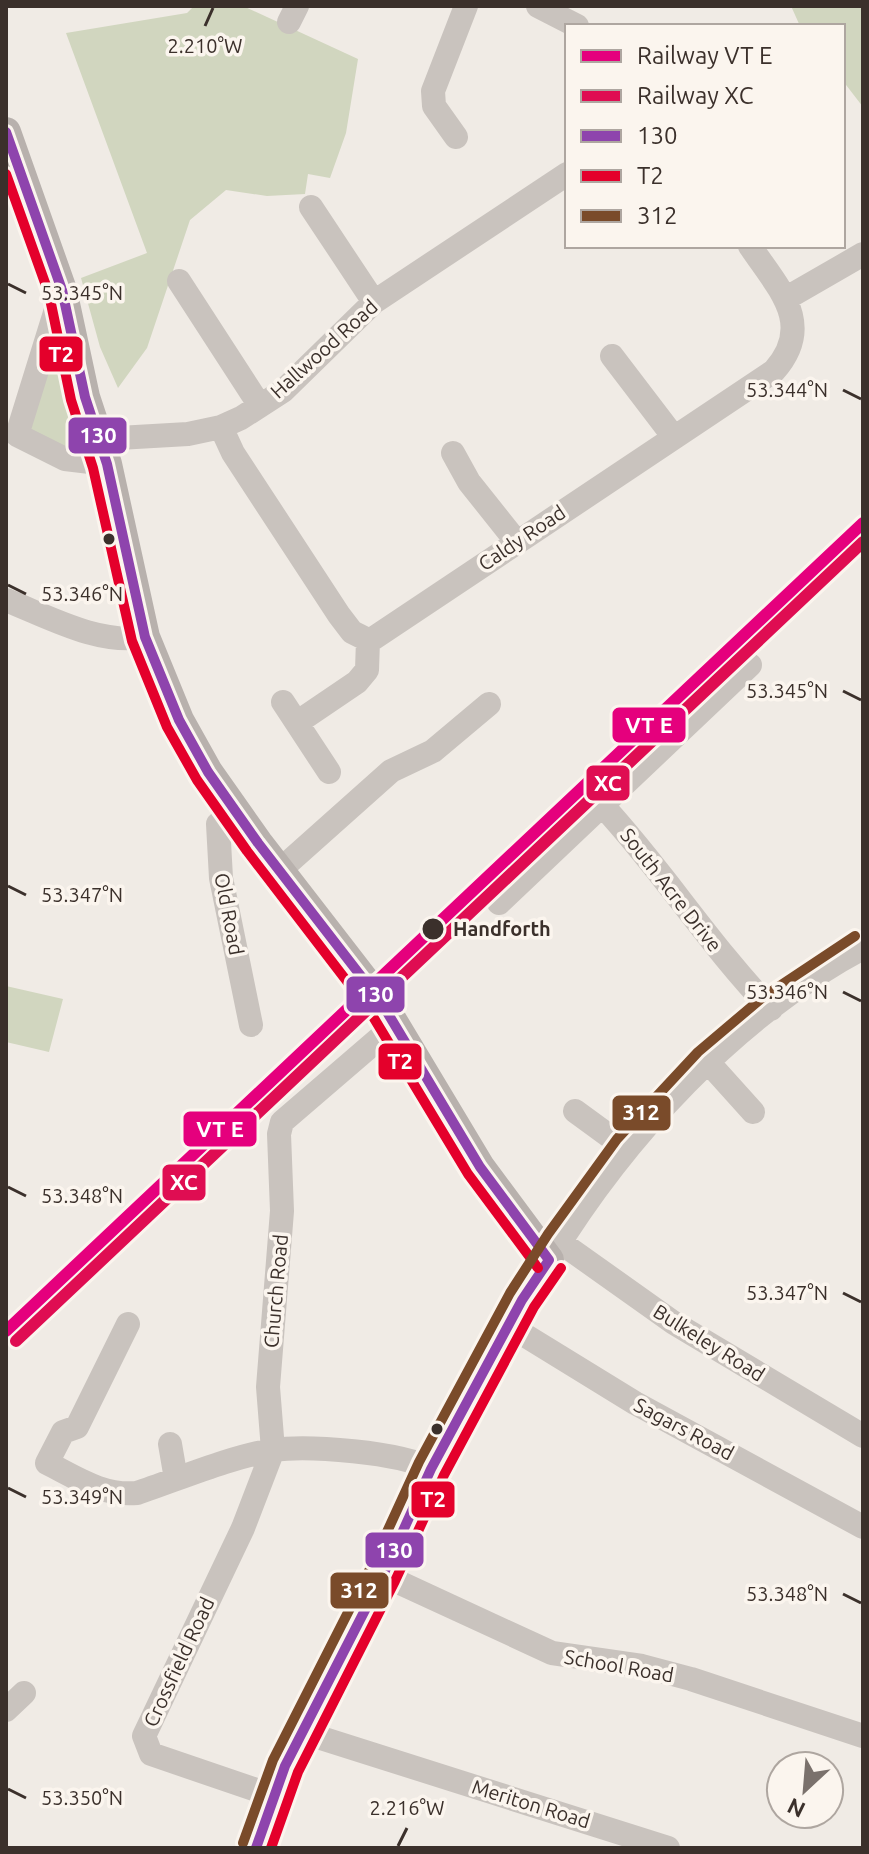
<svg xmlns="http://www.w3.org/2000/svg" width="869" height="1854" viewBox="0 0 869 1854" font-family="Ubuntu,sans-serif">
	<style>
		.green { fill: #d1d6bf }
		.lines { fill: none; stroke-linecap: round; stroke-linejoin: round }
		.minor { stroke: #c9c3be; stroke-width: 24 }
		.major { stroke: #b8b1ad; stroke-width: 30 }
		.bus-1-casing { stroke: #fbf5ee; stroke-width: 16 }
		.bus-2-casing { stroke: #fbf5ee; stroke-width: 16 }
		.bus-3-casing { stroke: #fbf5ee; stroke-width: 16 }
		.bus-1 { stroke: #8e44ad; stroke-width: 10 }
		.bus-2 { stroke: #e4002b; stroke-width: 10 }
		.bus-3 { stroke: #7a4b2a; stroke-width: 10 }
		.rail-1-casing { stroke: #fbf5ee; stroke-width: 18 }
		.rail-2-casing { stroke: #fbf5ee; stroke-width: 18 }
		.rail-1 { stroke: #e5007d; stroke-width: 12 }
		.rail-2 { stroke: #df0d52; stroke-width: 12 }
		.ticks { fill: none; stroke: #3b302b; stroke-width: 3 }
		.bus-dot { fill: #3b302b; stroke: #fbf5ee; stroke-width: 3 }
		.labels { text-anchor: middle; stroke-width: 7; stroke-linejoin: round; paint-order: stroke }
		.street-label { font-size: 20px; fill: #3b302b; stroke: #fbf5ee }
		.stop-label { font-size: 20px; font-weight: bold; fill: #3b302b; stroke: #fbf5ee; text-anchor: start }
		.ticks-label { font-size: 20px; text-anchor: middle; fill: #3b302b; stroke: #fbf5ee; stroke-width: 7; stroke-linejoin: round; paint-order: stroke }
		.line-badge { stroke: #fbf5ee; stroke-width: 3 }
		.badge-label { font-size: 22px; text-anchor: middle; font-weight: bold; fill: #fff }
	</style>
	<rect width="100%" height="100%" fill="#f0ebe5"/>
	<path class="green" d="M194,6H243L358,59L346,133L330,178L308,174L305,194L267,196L226,190L190,220L147,348L118,388L100,347L81,278L147,253L66,33L187,13Z
		M791,6H863V107L843,81V26H800Z
		M59,328L86,452L80,454L29,434Z
		M6,986L63,999L49,1052L6,1042Z"/>
	<g class="lines">
		<path class="minor" d="M538,6L577,26
			M289,22L297,6
			M456,137L434,106L433,91L466,6
			M311,207L374,302
			M179,281L260,406
			M62,290L17,435L65,459L107,464
			M785,299L863,254
			M612,356L673,436
			M221,427L233,453L339,615L352,632L368,640L374,638L774,371C816,324 778,288 750,246
			M101,439L188,434L221,427L241,418L283,391L374,302L567,174
			M453,453L469,482L516,541
			M6,600C49,617 98,645 145,637
			M283,702L329,772
			M298,722L357,682L367,670L368,640
			M603,806C663,871 710,946 771,1009
			M236,811L218,824L221,878L251,1025
			M280,870L391,771L433,751L489,704
			M499,903L750,665
			M708,1062L753,1112
			M575,1111L627,1149
			M560,1242L674,1323L863,1436
			M549,1260C624,1137 735,1016 863,948
			M128,1324L77,1427L63,1432L47,1463C77,1478 102,1496 137,1493C179,1479 230,1457 273,1450C308,1445 400,1452 431,1469
			M508,1325L635,1403L863,1527
			M170,1444L176,1479
			M383,1575L552,1653L642,1666L691,1679L863,1736
			M6,1710L24,1693
			M302,1732L668,1848
			M274,1796L151,1754L144,1736L243,1528L273,1450L268,1387L282,1211L279,1134L282,1122L396,1024"/>
		<path class="major" d="M6,132L62,290L85,397L107,464L145,637L179,720L208,772L258,843L381,1002L480,1167L549,1260L522,1300L431,1469L383,1575L285,1766L256,1848"/>
		<g class="bus-1-casing">
			<path id="bus-1" d="M6,132L62,290L85,397L107,464L145,637L179,720L208,772L258,843L381,1002L480,1167L549,1260
				M256,1848L285,1766L383,1575L431,1469L522,1300L549,1260"/>
		</g>
		<g class="bus-2-casing">
			<path id="bus-2" d="M6,174L49,294L71,400L93,468L132,641L167,727L197,780L247,851L369,1010L468,1174L538,1268
				M271,1848L298,1772L395,1581L444,1475L534,1307L561,1268"/>
		</g>
		<g class="bus-3-casing">
			<path id="bus-3" d="M243,1843L273,1760L370,1569L419,1462L510,1293L548,1234L617,1139L698,1052L763,997L855,936"/>
		</g>
		<use href="#bus-1" class="bus-1"/>
		<use href="#bus-2" class="bus-2"/>
		<use href="#bus-3" class="bus-3"/>
		<g class="rail-1-casing">
			<path id="rail-1" d="M6,1331L863,523"/>
		</g>
		<g class="rail-2-casing">
			<path id="rail-2" d="M16,1341L863,542"/>
		</g>
		<use href="#rail-1" class="rail-1"/>
		<use href="#rail-2" class="rail-2"/>
	</g>
	<path class="ticks" d="M205,26L213,8M8,284L26,293M843,390L861,399M8,585L26,594M843,691L861,700M8,886L26,895M843,992L861,1001M8,1187L26,1196M843,1293L861,1302M8,1488L26,1497M843,1594L861,1603M8,1789L26,1798M398,1846L407,1828"/>
	<g class="bus-dot">
		<circle cx="109" cy="539" r="7"/>
		<circle cx="433" cy="929" r="12"/>
		<circle cx="437" cy="1429" r="7"/>
	</g>
	<g class="labels">
		<g class="street-label">
			<text transform="translate(324 349) rotate(-42)" y="7">Hallwood Road</text>
			<text transform="translate(522 538) rotate(-34)" y="7">Caldy Road</text>
			<text transform="translate(671 890) rotate(52)" y="7">South Acre Drive</text>
			<text transform="translate(229 914) rotate(79)" y="7">Old Road</text>
			<text transform="translate(276 1291) rotate(-85)" y="7">Church Road</text>
			<text transform="translate(709 1343) rotate(32)" y="7">Bulkeley Road</text>
			<text transform="translate(684 1429) rotate(28)" y="7">Sagars Road</text>
			<text transform="translate(179 1662) rotate(-65)" y="7">Crossfield Road</text>
			<text transform="translate(619 1666) rotate(10)" y="7">School Road</text>
			<text transform="translate(531 1804) rotate(17)" y="7">Meriton Road</text>
		</g>
		<g class="stop-label">
			<text x="453" y="936">Handforth</text>
		</g>
	</g>
	<g class="ticks-label">
		<text x="205" y="53">2.210°W</text>
		<text x="82" y="300">53.345°N</text>
		<text x="787" y="397">53.344°N</text>
		<text x="82" y="601">53.346°N</text>
		<text x="787" y="698">53.345°N</text>
		<text x="82" y="902">53.347°N</text>
		<text x="787" y="999">53.346°N</text>
		<text x="82" y="1203">53.348°N</text>
		<text x="787" y="1300">53.347°N</text>
		<text x="82" y="1504">53.349°N</text>
		<text x="787" y="1601">53.348°N</text>
		<text x="82" y="1805">53.350°N</text>
		<text x="407" y="1815">2.216°W</text>
	</g>
	<g class="line-badge">
		<rect x="38" y="335" width="46" height="38" rx="8" fill="#e4002b"/>
		<rect x="67" y="416" width="61" height="39" rx="8" fill="#8e44ad"/>
		<rect x="611" y="706" width="76" height="38" rx="8" fill="#e5007d"/>
		<rect x="585" y="764" width="46" height="38" rx="8" fill="#df0d52"/>
		<rect x="345" y="975" width="61" height="39" rx="8" fill="#8e44ad"/>
		<rect x="377" y="1042" width="46" height="39" rx="8" fill="#e4002b"/>
		<rect x="611" y="1094" width="61" height="38" rx="8" fill="#7a4b2a"/>
		<rect x="182" y="1110" width="76" height="38" rx="8" fill="#e5007d"/>
		<rect x="161" y="1163" width="46" height="39" rx="8" fill="#df0d52"/>
		<rect x="410" y="1480" width="46" height="39" rx="8" fill="#e4002b"/>
		<rect x="364" y="1531" width="61" height="38" rx="8" fill="#8e44ad"/>
		<rect x="329" y="1571" width="61" height="39" rx="8" fill="#7a4b2a"/>
	</g>
	<g class="badge-label">
		<text x="61" y="362">T2</text>
		<text x="98" y="443">130</text>
		<text x="649" y="733">VT E</text>
		<text x="608" y="791">XC</text>
		<text x="375" y="1002">130</text>
		<text x="400" y="1069">T2</text>
		<text x="641" y="1120">312</text>
		<text x="220" y="1137">VT E</text>
		<text x="184" y="1190">XC</text>
		<text x="433" y="1507">T2</text>
		<text x="394" y="1558">130</text>
		<text x="359" y="1598">312</text>
	</g>
	<rect width="869" height="1854" fill="none" stroke="#3b302b" stroke-width="16"/>
	<rect x="565" y="24" width="280" height="224" fill="#fbf5ee" stroke="#aea6a0" stroke-width="2"/>
	<rect x="581" y="50" width="40" height="12" fill="#e5007d" stroke="#aea6a0" stroke-width="2"/>
	<text x="637" y="64" font-size="24" fill="#3b302b">Railway VT E</text>
	<rect x="581" y="90" width="40" height="12" fill="#df0d52" stroke="#aea6a0" stroke-width="2"/>
	<text x="637" y="104" font-size="24" fill="#3b302b">Railway XC</text>
	<rect x="581" y="130" width="40" height="12" fill="#8e44ad" stroke="#aea6a0" stroke-width="2"/>
	<text x="637" y="144" font-size="24" fill="#3b302b">130</text>
	<rect x="581" y="170" width="40" height="12" fill="#e4002b" stroke="#aea6a0" stroke-width="2"/>
	<text x="637" y="184" font-size="24" fill="#3b302b">T2</text>
	<rect x="581" y="210" width="40" height="12" fill="#7a4b2a" stroke="#aea6a0" stroke-width="2"/>
	<text x="637" y="224" font-size="24" fill="#3b302b">312</text>
	<g transform="translate(805 1790) rotate(206)"><circle r="38" fill="#fbf5ee" stroke="#aea6a0" stroke-width="2"/>
	<path d="M0-6L14 30L0 20L-14 30Z" fill="#7a716c"/>
	<text y="-12" font-size="22" font-weight="bold" text-anchor="middle" fill="#3b302b">N</text>
	</g>
</svg>
